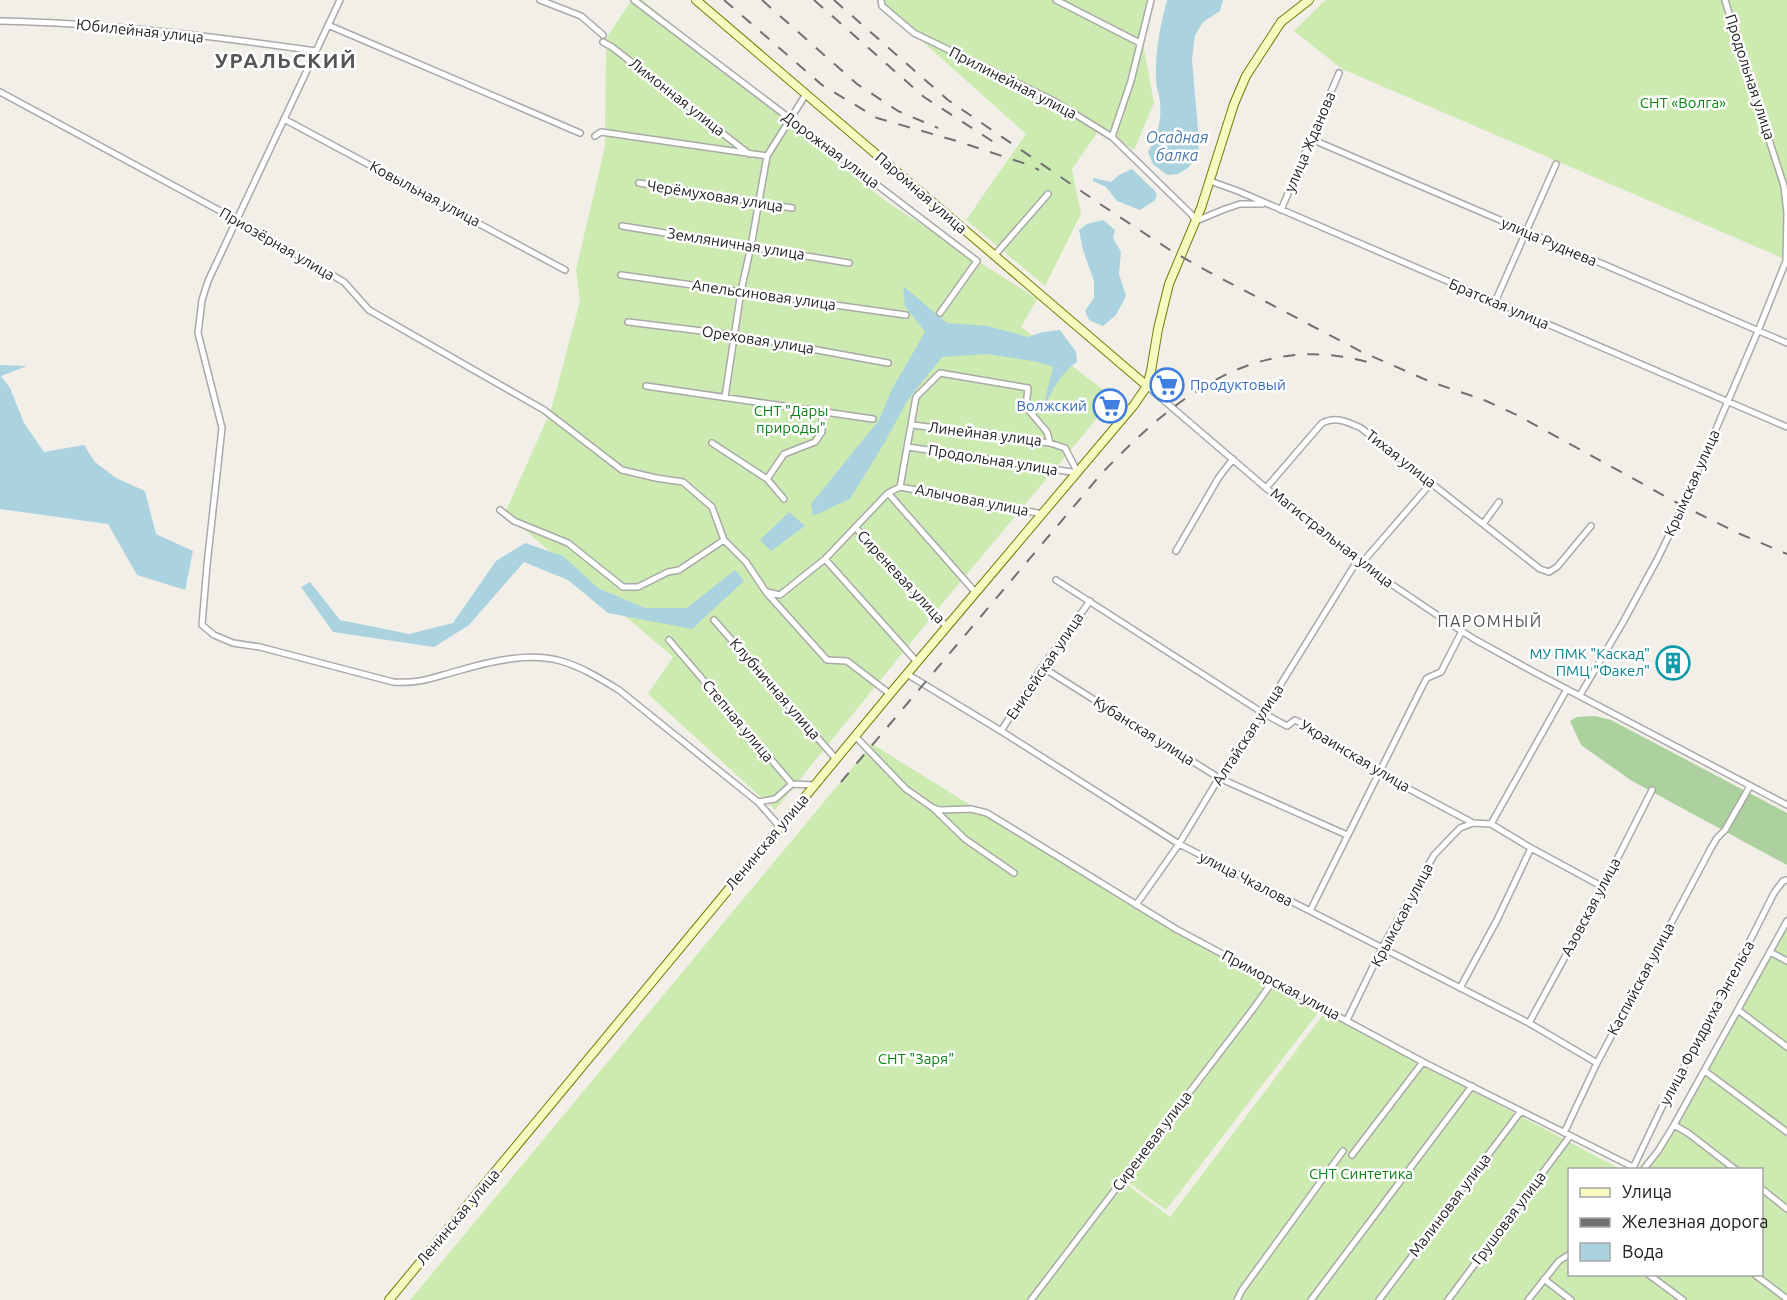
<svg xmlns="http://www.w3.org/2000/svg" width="1787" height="1300" viewBox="0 0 1787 1300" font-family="Ubuntu,sans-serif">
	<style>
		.grass { fill: #cdebb0 }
		.forest { fill: #add19e }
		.water { fill: #aad3df }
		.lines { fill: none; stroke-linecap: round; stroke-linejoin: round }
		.street-casing { stroke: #a9a9a9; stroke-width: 8 }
		.secondary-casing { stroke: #707d05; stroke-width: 10 }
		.street { stroke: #fff; stroke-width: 5 }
		.secondary { stroke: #f7fabf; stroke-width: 8 }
		.rail { stroke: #707070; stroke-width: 2; stroke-dasharray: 12 12; stroke-linecap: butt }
		.labels { text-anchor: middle; stroke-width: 5; stroke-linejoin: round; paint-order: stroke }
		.street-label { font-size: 15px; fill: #222; stroke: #fff }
		.park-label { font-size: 15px; fill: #0c8416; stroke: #fff }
		.shop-label { font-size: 15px; fill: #366cbe; stroke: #fff; text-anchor: start }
		.culture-label { font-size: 15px; fill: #0d838f; stroke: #fff; text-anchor: end }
		.water-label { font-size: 16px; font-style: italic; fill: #4a7aab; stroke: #fff }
		.neighbourhood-label { font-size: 16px; letter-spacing: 1.5px; fill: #555; stroke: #fff }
		.district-label { font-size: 21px; font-weight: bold; letter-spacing: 1.5px; fill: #555; stroke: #fff }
	</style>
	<rect width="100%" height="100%" fill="#f2efe9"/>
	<path class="grass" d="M632,0H643L780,116L887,202L1037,299L1045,286L966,220L1026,134L876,0H1153L1143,43L1154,103L1134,150L1100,129L1072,169L1081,214L1045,286L1021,327L1114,398L952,592L775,810L648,694L673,657L505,513L551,410L580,301L576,270L605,146L606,38Z
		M1327,0H1787V260L1342,69L1294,31L1323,2Z
		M872,744L1141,911L1321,1009L1166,1210L1121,1177L1028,1300H410Z
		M1787,927V1300H1035L1125,1183L1170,1217L1325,1012L1620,1169L1570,1170V1274H1762V1170L1638,1169L1673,1127Z"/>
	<path class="forest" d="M1595,716L1611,720L1787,813V865L1632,781L1581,745L1570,721L1577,717Z"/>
	<path class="water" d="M1167,0H1223L1220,11L1203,22L1195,35L1192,60L1199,141L1198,155L1188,168L1178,174L1167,175L1153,164L1148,152C1157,136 1162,122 1160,103C1160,95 1156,88 1156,80C1155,52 1160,27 1167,0Z
		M1132,169L1155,191L1157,195L1154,201L1140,210L1117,201L1106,187L1093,181V178L1111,182L1119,175Z
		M1103,220L1115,230L1113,238L1121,252L1119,274L1126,296L1116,315L1103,326L1089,320L1085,311L1094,298V281L1083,250L1079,230L1087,224Z
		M903,286L947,323L988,326L1028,337L1043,332L1060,330L1076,352L1077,362C1060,373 1050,394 1042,412L1053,367L1038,362L987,354L942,357L907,401L885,442L850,499L813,516L811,504L879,420L892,389L925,332L905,306Z
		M0,365L27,366L1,376L10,388L24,423L44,452L84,445L95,462L116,478L145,491L156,534L193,551L185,590L137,575L108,524L0,509Z
		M789,512L805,526L771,551L760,540Z
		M525,543L563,556L598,588L645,608H687L735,570L744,581L692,629L608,613L568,580L524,562L469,625L434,647L333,632L301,587L310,582L340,620L409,634L453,623L496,561Z"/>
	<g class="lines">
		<g class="street-casing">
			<path id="street" d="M340,0L208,281L202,300L198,333L222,428L207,565L202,625L214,635L233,643L260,647L393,682C422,684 434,677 461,670C492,661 530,652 561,661C582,667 601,679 619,690L758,802
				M540,0L581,16L603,35
				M634,0L977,261L940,313
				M881,0L882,6L914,33L1054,101L1112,137L1191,214L1196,221L1225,209L1240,204H1262
				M1056,0L1140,43
				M0,21C106,23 211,36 316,51
				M328,25L580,133
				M603,42L612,47L749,154
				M0,92L237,220L344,282L369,310L544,410L622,470L656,478L683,482L712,507L724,540L746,562L766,592L827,660L847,661L890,694
				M284,119L565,270
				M595,136L601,132L767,156
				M1112,137L1131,81L1151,0
				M1311,139L1787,343
				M1210,181L1238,191L1787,427
				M639,183L792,208
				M1281,210L1339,73
				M622,226L849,263
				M994,256L1048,194
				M621,275L906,315
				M1495,302L1556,164
				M628,322L735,335L888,363
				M646,386L873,419
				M1147,386L1266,488L1357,561L1440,617L1474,639L1534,672L1787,805
				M725,397L741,291L751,246L767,156L806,94
				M913,425L1050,443L1065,448L1078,473
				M712,443L767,479L784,454L815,442L822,432V412
				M908,447L1078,473
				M767,479L784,499
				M900,487L1043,514
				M1266,488L1322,423C1336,416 1348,422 1361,428L1483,524L1499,502
				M888,493L976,593
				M500,510L514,521L568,543L623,587H638L668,572L679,570L724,540
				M1483,524L1540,569L1549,572L1557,567L1591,526
				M855,527L947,627
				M1176,551L1219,477L1233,459
				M825,559L917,662
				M1361,564L1431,483
				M1056,580L1263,713L1287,726L1295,720L1303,724L1379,773L1473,823L1491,824L1531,848L1603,887
				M767,592L780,595L825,559L888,493L900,487L916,397L940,373L1028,388L1026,407L1047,432L1050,443
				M714,620L836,759
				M669,640L792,784L814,785
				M1042,667L1219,778L1347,835
				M907,674L1001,731L1179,844L1529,1023L1597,1063
				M1580,695L1622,624L1658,558L1683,506L1758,331L1786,261L1787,213L1784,186L1738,44L1725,0
				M1001,731L1042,667L1090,601
				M855,736L906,789L933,808L965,839L1014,873
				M933,808L940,810L971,809L987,813L1176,929L1423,1062L1633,1167
				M1491,824L1567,689
				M780,827L758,802L775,799L792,784
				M1136,905L1179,844L1219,778L1263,713L1357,561
				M1310,911L1424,683L1427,678L1441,672L1462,631
				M1770,952L1787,961
				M1460,988L1497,920L1531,848
				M1738,1010L1787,1047
				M1347,1020L1382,948L1434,855L1460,828L1473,823
				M1529,1023L1603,887L1652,790
				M1705,1071L1787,1132
				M1674,1125L1688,1133L1736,1170
				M1564,1133L1597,1063L1711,848L1717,838L1725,830L1750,786
				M1352,1155L1423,1062
				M1633,1168L1662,1107L1712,1016L1774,893L1783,881L1787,880
				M1643,1170L1658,1151L1674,1125L1787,921
				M1762,1189L1787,1209
				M1648,1274L1683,1300
				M1754,1274L1787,1299
				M1544,1279L1571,1300
				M1031,1300L1253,1009L1273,981
				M1237,1300L1242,1290L1343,1151
				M1311,1300L1472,1086
				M1379,1300L1521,1111
				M1448,1300L1570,1136
				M1528,1300L1559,1261L1570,1254"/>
		</g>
		<g class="secondary-casing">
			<path id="secondary" d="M696,0L1147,386
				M389,1300L890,694L1134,405L1147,386L1151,371L1158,329L1169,284L1201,208L1234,104L1246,76L1281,22L1309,0"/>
		</g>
		<use href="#street" class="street"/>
		<use href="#secondary" class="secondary"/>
		<path class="rail" d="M724,0L822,85L877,118L960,142L1029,165L1039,170
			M762,0L857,84L898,111L938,128
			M814,0L924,97L995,143
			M834,0L948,100L1103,206L1170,250L1207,271L1362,352L1431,382L1484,400L1517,415L1683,506L1740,534L1787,554
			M841,782L1102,473C1176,396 1257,330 1371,363"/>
	</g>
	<defs>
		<g id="supermarket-ring" transform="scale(1.725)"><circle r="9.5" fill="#fff" stroke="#3f7fe0" stroke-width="1.5"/><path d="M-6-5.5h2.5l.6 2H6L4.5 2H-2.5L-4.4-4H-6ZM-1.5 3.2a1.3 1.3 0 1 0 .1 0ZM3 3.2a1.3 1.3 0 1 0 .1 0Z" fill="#3f7fe0"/></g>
		<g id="building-ring" transform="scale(1.725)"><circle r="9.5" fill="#fff" stroke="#0f9aa8" stroke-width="1.5"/><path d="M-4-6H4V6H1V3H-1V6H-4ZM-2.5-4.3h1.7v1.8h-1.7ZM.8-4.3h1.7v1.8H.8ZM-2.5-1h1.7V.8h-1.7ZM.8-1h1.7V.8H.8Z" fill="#0f9aa8"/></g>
	</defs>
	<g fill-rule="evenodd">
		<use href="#supermarket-ring" x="1167" y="385"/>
		<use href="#supermarket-ring" x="1110" y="406"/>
		<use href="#building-ring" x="1673" y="663"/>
	</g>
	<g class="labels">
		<g class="street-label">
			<text transform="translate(140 31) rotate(6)" y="5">Юбилейная улица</text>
			<text transform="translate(1750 77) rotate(72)" y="5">Продольная улица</text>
			<text transform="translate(1013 83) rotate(27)" y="5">Прилинейная улица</text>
			<text transform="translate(677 97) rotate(38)" y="5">Лимонная улица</text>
			<text transform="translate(1310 142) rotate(-67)" y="5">улица Жданова</text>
			<text transform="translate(831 150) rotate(37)" y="5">Дорожная улица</text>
			<text transform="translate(921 193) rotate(41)" y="5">Паромная улица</text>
			<text transform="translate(425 194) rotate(28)" y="5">Ковыльная улица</text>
			<text transform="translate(715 196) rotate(9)" y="5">Черёмуховая улица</text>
			<text transform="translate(1549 242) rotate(23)" y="5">улица Руднева</text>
			<text transform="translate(277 244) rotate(30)" y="5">Приозёрная улица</text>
			<text transform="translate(736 244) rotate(9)" y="5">Земляничная улица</text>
			<text transform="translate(764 295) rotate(8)" y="5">Апельсиновая улица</text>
			<text transform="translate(1499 304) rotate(23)" y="5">Братская улица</text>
			<text transform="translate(758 340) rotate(9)" y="5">Ореховая улица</text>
			<text transform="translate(985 434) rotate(7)" y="5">Линейная улица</text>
			<text transform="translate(1401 459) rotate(38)" y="5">Тихая улица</text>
			<text transform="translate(993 460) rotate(9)" y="5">Продольная улица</text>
			<text transform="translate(1692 483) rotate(-66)" y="5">Крымская улица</text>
			<text transform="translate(972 500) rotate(11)" y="5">Алычовая улица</text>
			<text transform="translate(1332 538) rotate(38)" y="5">Магистральная улица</text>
			<text transform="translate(901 577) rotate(47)" y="5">Сиреневая улица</text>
			<text transform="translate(1045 666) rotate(-56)" y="5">Енисейская улица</text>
			<text transform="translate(775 689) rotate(49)" y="5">Клубничная улица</text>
			<text transform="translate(738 721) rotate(50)" y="5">Степная улица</text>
			<text transform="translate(1144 731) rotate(32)" y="5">Кубанская улица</text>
			<text transform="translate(1248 735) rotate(-57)" y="5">Алтайская улица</text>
			<text transform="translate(1355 756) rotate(31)" y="5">Украинская улица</text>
			<text transform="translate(767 842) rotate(-50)" y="5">Ленинская улица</text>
			<text transform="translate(1246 879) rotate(27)" y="5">улица Чкалова</text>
			<text transform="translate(1591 907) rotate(-62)" y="5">Азовская улица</text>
			<text transform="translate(1402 915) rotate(-62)" y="5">Крымская улица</text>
			<text transform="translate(1641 979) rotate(-62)" y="5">Каспийская улица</text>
			<text transform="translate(1281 985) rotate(28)" y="5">Приморская улица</text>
			<text transform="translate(1707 1023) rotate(-62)" y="5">улица Фридриха Энгельса</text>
			<text transform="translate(1152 1141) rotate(-53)" y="5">Сиреневая улица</text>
			<text transform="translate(1450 1205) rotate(-53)" y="5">Малиновая улица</text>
			<text transform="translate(458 1217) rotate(-50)" y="5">Ленинская улица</text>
			<text transform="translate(1509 1218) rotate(-53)" y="5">Грушовая улица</text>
		</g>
		<g class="park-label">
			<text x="1683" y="108">СНТ «Волга»</text>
			<text x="791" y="416">СНТ "Дары<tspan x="791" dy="17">природы"</tspan></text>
			<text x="916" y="1064">СНТ "Заря"</text>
			<text x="1361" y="1179">СНТ Синтетика</text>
		</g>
		<g class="shop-label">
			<text x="1190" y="390">Продуктовый</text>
			<text x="1087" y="411" text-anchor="end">Волжский</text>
		</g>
		<g class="culture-label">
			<text x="1650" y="659">МУ ПМК "Каскад"<tspan x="1650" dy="17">ПМЦ "Факел"</tspan></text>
		</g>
		<g class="water-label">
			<text x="1177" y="143">Осадная<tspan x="1177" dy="18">балка</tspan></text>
		</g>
		<g class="neighbourhood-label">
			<text x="1490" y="627">ПАРОМНЫЙ</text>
		</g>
		<g class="district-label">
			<text x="286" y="68">УРАЛЬСКИЙ</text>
		</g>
	</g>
	<rect x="1568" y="1168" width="195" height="108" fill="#ffffff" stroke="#a7a7a7" stroke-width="1.5"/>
	<rect x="1580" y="1188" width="30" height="9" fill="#f7fabf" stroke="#a7a7a7" stroke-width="1.5"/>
	<text x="1622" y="1198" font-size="18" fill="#222222">Улица</text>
	<rect x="1580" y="1218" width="30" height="9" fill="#707070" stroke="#a7a7a7" stroke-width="1.5"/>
	<text x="1622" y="1228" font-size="18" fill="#222222">Железная дорога</text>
	<rect x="1580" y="1243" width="30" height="18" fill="#aad3df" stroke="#a7a7a7" stroke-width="1.5"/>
	<text x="1622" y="1258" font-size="18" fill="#222222">Вода</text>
</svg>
